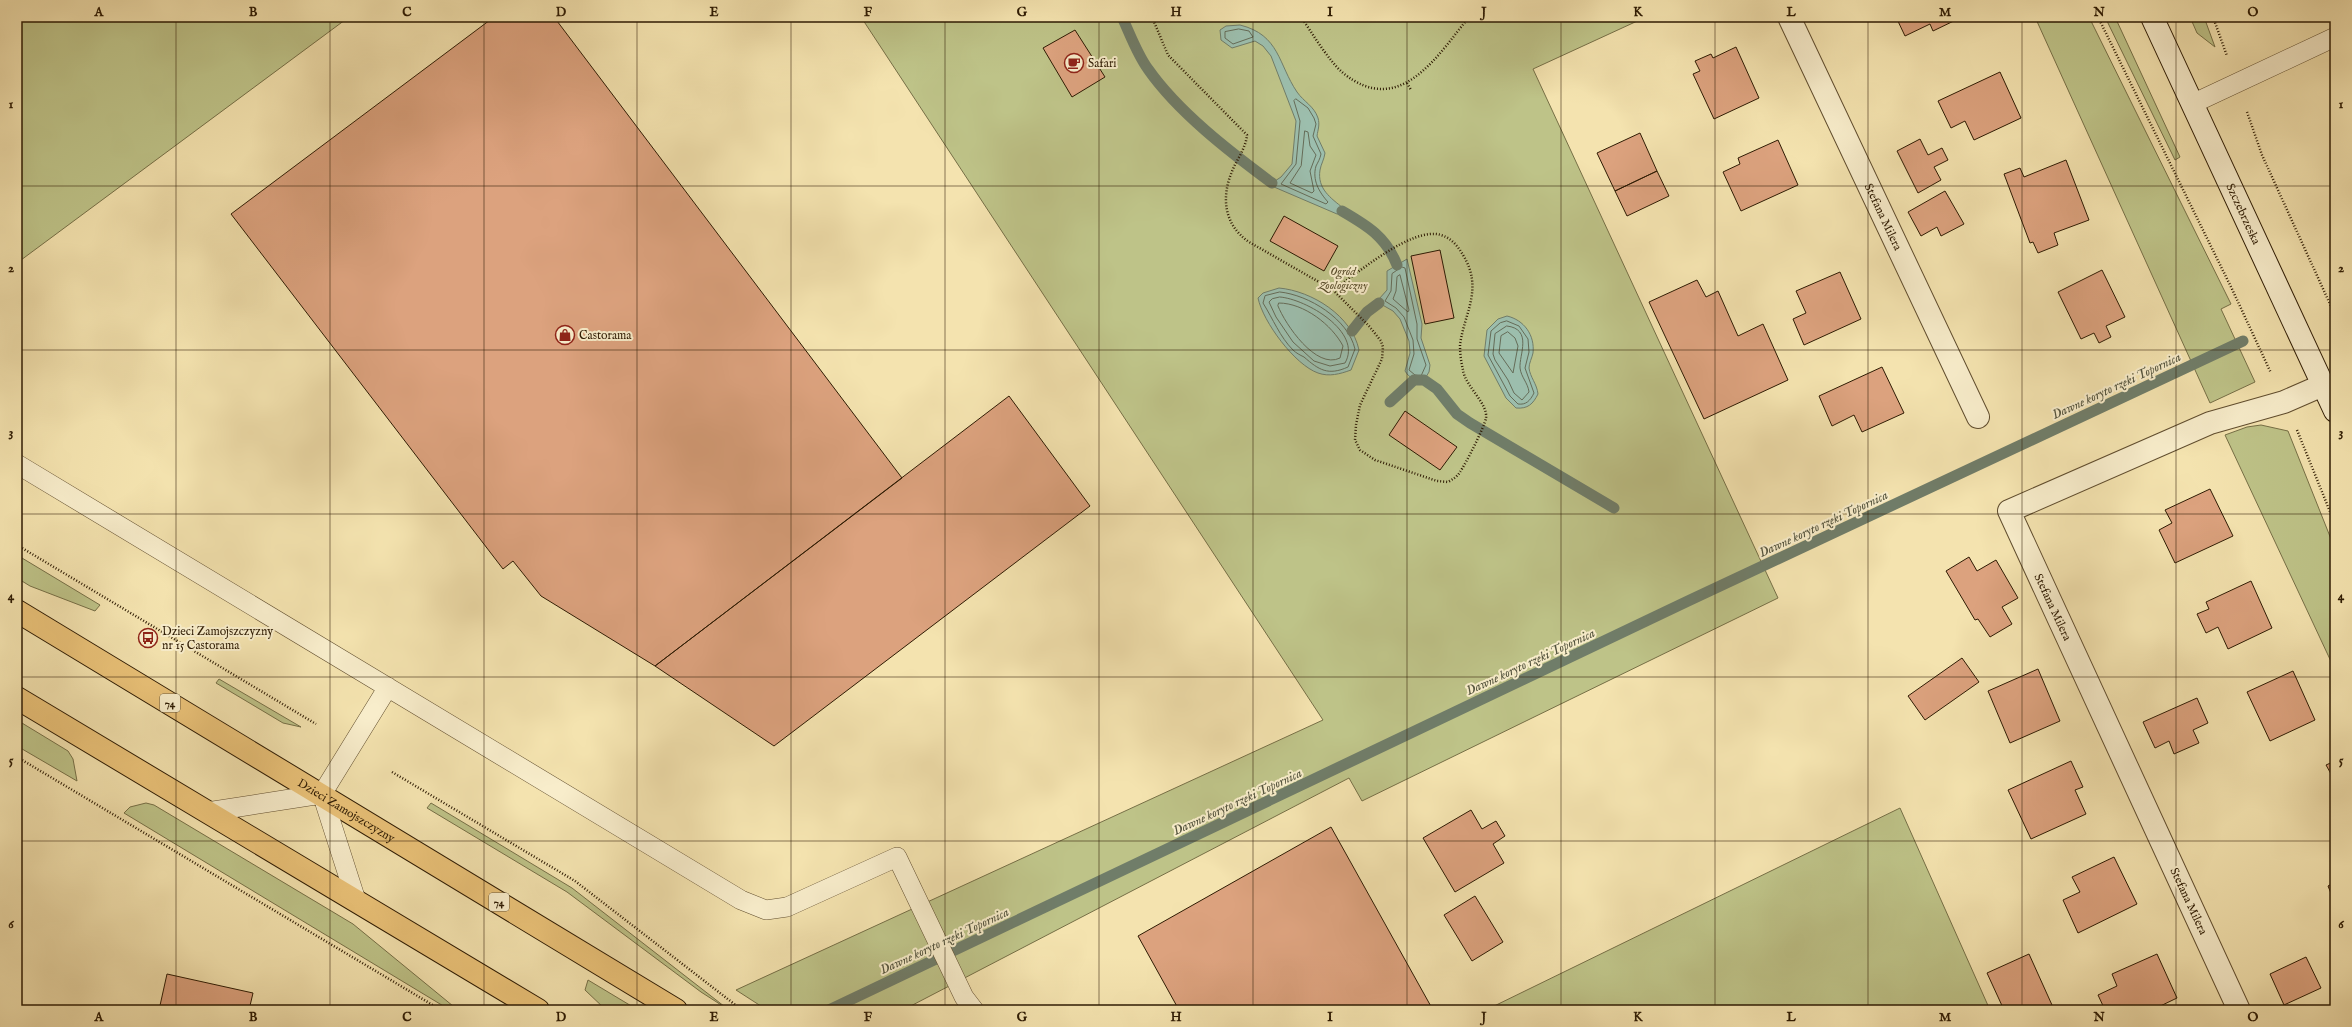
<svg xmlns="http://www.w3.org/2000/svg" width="2352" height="1027" viewBox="0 0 2352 1027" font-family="'IM FELL English',serif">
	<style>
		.green { fill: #bec388; stroke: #766f46 }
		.water { fill: #9cbead; stroke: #707d69 }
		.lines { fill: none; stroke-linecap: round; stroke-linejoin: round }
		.shore { stroke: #656c58; stroke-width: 1 }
		.stream { stroke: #707d69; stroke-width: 11 }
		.building { fill: #dca27e; stroke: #2e1b03 }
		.lane-casing { stroke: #604d2e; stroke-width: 20 }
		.street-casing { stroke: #604d2e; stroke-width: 24 }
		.secondary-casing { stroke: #2e1b03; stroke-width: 24 }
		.primary-casing { stroke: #2e1b03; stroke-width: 24 }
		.path { stroke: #2e1b03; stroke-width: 2.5; stroke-dasharray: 1 2; stroke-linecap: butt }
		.lane { stroke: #f8edcb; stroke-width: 19 }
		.street { stroke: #f8edcb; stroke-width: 22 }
		.secondary { stroke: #f8edcb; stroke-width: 22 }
		.primary { stroke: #eac278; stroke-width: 22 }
		.grid { fill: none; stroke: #2e1b03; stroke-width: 1; stroke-opacity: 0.55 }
		.labels { text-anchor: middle; stroke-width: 4; stroke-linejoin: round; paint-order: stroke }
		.shield { fill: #f8edcb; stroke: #6b5a3f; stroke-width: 1 }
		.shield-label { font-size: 11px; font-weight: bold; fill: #2e1b03 }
		.poi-label { font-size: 12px; fill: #2e1b03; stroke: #f8edcb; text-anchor: start }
		.street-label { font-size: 12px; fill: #2e1b03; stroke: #f8edcb }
		.park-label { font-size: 12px; font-style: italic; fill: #594d2b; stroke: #f8edcb }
		.water-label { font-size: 13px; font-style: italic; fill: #54543e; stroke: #f8edcb }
		.neatline { fill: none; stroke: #2e1b03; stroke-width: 1.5 }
		.grid-label { font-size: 13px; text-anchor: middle; font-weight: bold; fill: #2e1b03 }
	</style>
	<rect width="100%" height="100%" fill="#f4e3af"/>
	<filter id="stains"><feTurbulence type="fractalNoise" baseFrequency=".005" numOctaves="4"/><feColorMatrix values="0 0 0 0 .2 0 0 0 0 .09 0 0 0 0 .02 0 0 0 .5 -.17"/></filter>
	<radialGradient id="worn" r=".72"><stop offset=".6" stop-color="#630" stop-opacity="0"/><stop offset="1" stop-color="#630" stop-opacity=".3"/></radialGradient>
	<path class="green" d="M17,17H349L17,263Z
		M861,17H1646L1533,69L1778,598L1362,801L1349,778L903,1010H767L736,990L1323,720Z
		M2035,17H2089L2231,304L2221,309L2255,382L2210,403Z
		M2105,17H2115L2180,157L2175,160Z
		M2190,17H2204L2215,47L2197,33Z
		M2261,425L2288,431L2335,549V670L2225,435L2247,427Z
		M17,555L100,605L95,611L30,586L17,578Z
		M219,679L301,727L283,723L216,683Z
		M17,720L68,751L73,759L77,781L17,746Z
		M146,803L154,805L353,924L453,1006L450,1010L124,813L130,807Z
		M431,803L572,888L729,1010L701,992L567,892L427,808Z
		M1900,808L1990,1010H1486Z
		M588,980L638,1010H606L585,990Z"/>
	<path class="water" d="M1240,25C1280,35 1278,64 1297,92C1304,102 1314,106 1318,118C1320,125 1318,129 1317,136L1325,153C1324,160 1321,164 1320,170C1317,189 1331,198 1343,208L1342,213L1337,214L1274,187L1272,183L1281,177L1292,164L1296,121L1271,56L1263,46L1255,41L1232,48L1221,40L1220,30L1226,26Z
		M1407,259L1422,324L1421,338L1430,365L1429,372L1424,380C1415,380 1410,379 1405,371L1410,353L1409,341L1400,319L1393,311L1379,303V299L1387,290V271Z
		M1279,288C1312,291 1352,316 1359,350L1351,370C1340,374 1329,377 1318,373C1295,365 1263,322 1258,298L1263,293Z
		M1507,316C1524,320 1535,335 1533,353C1532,358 1529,363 1529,368C1530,377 1537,384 1538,394C1533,404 1528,409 1516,408L1506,398L1484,356L1487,330L1498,319Z"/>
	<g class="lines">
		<path class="shore" d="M1239,29L1249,31L1253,37L1233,44L1225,38V32Z
			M1296,99L1308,108L1314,118L1316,124L1313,136L1321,154C1320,159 1318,162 1316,166C1312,180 1319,192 1328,202L1326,204L1281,184L1296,164L1300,121L1294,101Z
			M1305,131L1308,132L1310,146L1316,155L1310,171L1314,191L1312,193L1290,183L1301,166Z
			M1402,267L1405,268L1417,324V339L1426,365L1421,376L1415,375L1409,370L1414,354L1413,340L1404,317L1396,308L1385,301L1391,291L1392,274Z
			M1400,275L1409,310L1408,312L1393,299L1396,291L1397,277Z
			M1280,292C1309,295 1348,319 1355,349L1348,367C1328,376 1319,370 1304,357C1300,355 1296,353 1293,350C1280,337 1273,319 1263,303L1265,296Z
			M1280,297C1306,299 1363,332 1345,363L1330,366L1314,361L1293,342L1276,317L1269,302L1272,299Z
			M1279,303C1304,303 1332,325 1343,346L1340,358C1316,370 1285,324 1278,306Z
			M1507,321L1519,326L1528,339L1529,352L1525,368L1534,393C1530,401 1526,405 1518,404L1510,396L1488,355L1491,331L1500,323Z
			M1507,326C1533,329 1519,355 1520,368C1521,377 1528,383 1529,392L1522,400L1514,393L1508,380L1495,360L1493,354L1495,334Z
			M1508,332L1515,338L1518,346L1513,373L1499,353L1501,336Z"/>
		<path class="stream" d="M1122,17C1130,34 1137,54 1148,69C1178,112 1230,152 1272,183
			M1342,211C1368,226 1386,237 1397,265
			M1352,331L1367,312L1379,303
			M1390,402L1414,380H1424L1437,389L1457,414L1470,423L1614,508
			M829,1010L1688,601L2243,341"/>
	</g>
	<path class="building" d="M494,17H554L902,478L655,666L541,596L513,561L503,569L231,214Z
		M1896,17H1962L1933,31L1930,24L1905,36Z
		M1075,30L1105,77L1072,97L1043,48Z
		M1736,47L1759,98L1714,119L1693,74L1700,71L1695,61L1711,54L1713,58Z
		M2000,72L2021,118L1974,140L1965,121L1951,128L1938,101Z
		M1640,133L1657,171L1615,191L1597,153Z
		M1920,139L1928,155L1942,148L1948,160L1934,167L1941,180L1918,193L1897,151Z
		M1778,140L1798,185L1741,211L1723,172L1740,164L1738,158Z
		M2066,160L2089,220L2054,233L2058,245L2038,253L2033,242L2030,243L2004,174L2020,168L2024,177Z
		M1657,171L1669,196L1627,216L1615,191Z
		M1945,191L1964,224L1941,236L1937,227L1921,236L1908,212Z
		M1284,216L1338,246L1324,271L1270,241Z
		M1440,250L1454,318L1425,324L1411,256Z
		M2102,270L2125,317L2106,326L2111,337L2099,343L2094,333L2081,339L2058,292Z
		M1840,272L1861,319L1804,345L1793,319L1806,313L1796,291Z
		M1697,280L1706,297L1718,291L1738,336L1763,324L1788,380L1704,419L1649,302Z
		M1882,367L1904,413L1862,432L1854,415L1832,426L1819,396Z
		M1009,396L1090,506L774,746L655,666Z
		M1405,411L1457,447L1440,470L1389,435Z
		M2210,489L2233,536L2175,563L2159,530L2172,523L2165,510Z
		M1969,557L1977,571L1996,560L2018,598L2002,607L2012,624L1990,637L1978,619L1975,620L1946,571Z
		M2251,581L2272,628L2228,649L2218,627L2206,633L2197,614L2209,609L2206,602Z
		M1962,658L1979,682L1925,720L1908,696Z
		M2038,669L2060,721L2010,743L1988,691Z
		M2293,671L2315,720L2270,741L2247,692Z
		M2197,698L2208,723L2193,730L2199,743L2174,754L2169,741L2155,748L2143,722Z
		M2071,761L2083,787L2075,790L2086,814L2031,839L2008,790Z
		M2335,761V781L2326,765Z
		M1471,810L1482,829L1496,821L1505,836L1493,844L1504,863L1455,892L1423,838Z
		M1331,827L1433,1010H1179L1138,936Z
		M2114,857L2137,904L2078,933L2063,900L2080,892L2072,877Z
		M2335,882V903L2328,886Z
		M1475,896L1503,942L1472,961L1444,915Z
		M2029,954L2052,1005L2040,1010H2004L1987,973Z
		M2157,954L2177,998L2152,1010H2105L2098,995L2117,986L2112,974Z
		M2306,957L2321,988L2284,1005L2270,974Z
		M167,974L253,993L249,1010H159Z"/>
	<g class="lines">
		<g class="lane-casing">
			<path id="lane" d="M2192,104L2335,37
				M17,464L741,900L766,910L787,907L897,857L964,997L974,1010
				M322,794L356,900
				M207,812L322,794L388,687"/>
		</g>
		<g class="street-casing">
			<g id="street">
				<path id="s1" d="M1789,17L1978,417"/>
				<path d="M2239,1010L2009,511L2210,423L2284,402L2323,385"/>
			</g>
		</g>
		<g class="secondary-casing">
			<g id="secondary">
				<path id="s2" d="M2152,17L2335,411"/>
			</g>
		</g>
		<g class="primary-casing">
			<g id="primary">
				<path id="s3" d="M17,611L676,1010"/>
				<path d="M17,698L538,1010"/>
			</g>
		</g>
		<path class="path" d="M1152,17L1168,55L1247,135C1246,147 1238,158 1233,169C1221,196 1223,224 1249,242L1333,290L1369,326L1381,341L1383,347L1382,359L1360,405L1356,425L1355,440L1360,450L1375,460L1437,481L1448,482C1453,479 1457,477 1460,472C1465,465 1485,426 1486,418C1488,403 1465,386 1463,370C1461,362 1460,353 1460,345C1464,313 1484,289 1463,255C1458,246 1451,238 1441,235C1412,226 1357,274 1333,290
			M1301,17C1313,34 1328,60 1343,73C1400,119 1438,55 1469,17
			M2098,17L2232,289L2271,373
			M2213,17L2227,56
			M1407,83L1411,90
			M2247,112L2262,155L2335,315
			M2297,430L2335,524
			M17,545L316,724
			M17,757L441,1010
			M392,772L575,881L742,1010"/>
		<use href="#lane" class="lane"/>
		<use href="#street" class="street"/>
		<use href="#secondary" class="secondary"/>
		<use href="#primary" class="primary"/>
	</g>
	<path class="grid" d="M176,17V1010M330,17V1010M484,17V1010M637,17V1010M791,17V1010M945,17V1010M1099,17V1010M1253,17V1010M1407,17V1010M1561,17V1010M1715,17V1010M1868,17V1010M2022,17V1010M2176,17V1010M17,186H2335M17,350H2335M17,514H2335M17,677H2335M17,841H2335"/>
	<defs>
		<g id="cafe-ring" transform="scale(1)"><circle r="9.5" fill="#f8edcb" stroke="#8f2418" stroke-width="1.5"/><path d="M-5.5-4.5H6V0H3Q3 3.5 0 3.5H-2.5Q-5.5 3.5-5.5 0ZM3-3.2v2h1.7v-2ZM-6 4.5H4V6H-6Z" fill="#8f2418"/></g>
		<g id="shop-ring" transform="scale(1)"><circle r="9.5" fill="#f8edcb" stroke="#8f2418" stroke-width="1.5"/><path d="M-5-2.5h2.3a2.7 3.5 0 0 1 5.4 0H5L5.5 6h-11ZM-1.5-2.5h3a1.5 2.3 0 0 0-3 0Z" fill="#8f2418"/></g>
		<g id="bus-ring" transform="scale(1)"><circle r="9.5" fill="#f8edcb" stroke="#8f2418" stroke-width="1.5"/><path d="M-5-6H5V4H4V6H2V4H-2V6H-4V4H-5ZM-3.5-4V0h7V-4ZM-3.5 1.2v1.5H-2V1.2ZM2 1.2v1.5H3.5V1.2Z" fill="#8f2418"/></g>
	</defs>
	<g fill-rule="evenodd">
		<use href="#cafe-ring" x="1074" y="63"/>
		<use href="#shop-ring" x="565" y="335"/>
		<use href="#bus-ring" x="148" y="638"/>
	</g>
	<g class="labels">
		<g class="shield">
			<rect x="160" y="694" width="20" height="18" rx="3"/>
			<rect x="489" y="893" width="20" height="18" rx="3"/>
		</g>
		<g class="shield-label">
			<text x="170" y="707">74</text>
			<text x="499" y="906">74</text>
		</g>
		<g class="poi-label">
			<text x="1088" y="67">Safari</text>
			<text x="579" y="339">Castorama</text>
			<text x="162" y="635">Dzieci Zamojszczyzny<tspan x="162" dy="14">nr 15 Castorama</tspan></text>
		</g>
		<g class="street-label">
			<text dy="4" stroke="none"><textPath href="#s2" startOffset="217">Szczebrzeska</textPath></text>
			<text dy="4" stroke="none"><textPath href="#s1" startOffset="221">Stefana Milera</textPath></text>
			<text transform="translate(2053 607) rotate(65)" y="4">Stefana Milera</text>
			<text dy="4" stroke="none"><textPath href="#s3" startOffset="385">Dzieci Zamojszczyzny</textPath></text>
			<text transform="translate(2189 901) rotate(65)" y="4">Stefana Milera</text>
		</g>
		<g class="park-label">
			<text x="1343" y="275">Ogród<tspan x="1343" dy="14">Zoologiczny</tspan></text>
		</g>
		<g class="water-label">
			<text transform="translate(2116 385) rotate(-25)" y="5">Dawne koryto rzeki Topornica</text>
			<text transform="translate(1823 523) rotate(-25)" y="5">Dawne koryto rzeki Topornica</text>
			<text transform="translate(1530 661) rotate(-25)" y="5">Dawne koryto rzeki Topornica</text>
			<text transform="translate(1237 801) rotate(-25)" y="5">Dawne koryto rzeki Topornica</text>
			<text transform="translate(944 940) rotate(-25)" y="5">Dawne koryto rzeki Topornica</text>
		</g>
	</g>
	<rect width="2352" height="1027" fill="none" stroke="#f4e3af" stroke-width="44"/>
	<rect x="22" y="22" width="2308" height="983" class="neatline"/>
	<g class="grid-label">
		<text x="99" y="16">A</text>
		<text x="253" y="16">B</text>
		<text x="407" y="16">C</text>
		<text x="561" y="16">D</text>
		<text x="714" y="16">E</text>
		<text x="868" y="16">F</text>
		<text x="1022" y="16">G</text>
		<text x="1176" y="16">H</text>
		<text x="1330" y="16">I</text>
		<text x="1484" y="16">J</text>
		<text x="1638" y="16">K</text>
		<text x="1791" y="16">L</text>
		<text x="1945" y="16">M</text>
		<text x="2099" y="16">N</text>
		<text x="2253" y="16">O</text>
		<text x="11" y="108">1</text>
		<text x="2341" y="108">1</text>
		<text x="11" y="272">2</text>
		<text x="2341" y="272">2</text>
		<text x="11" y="436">3</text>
		<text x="2341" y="436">3</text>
		<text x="11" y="600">4</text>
		<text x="2341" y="600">4</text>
		<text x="11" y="764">5</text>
		<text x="2341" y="764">5</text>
		<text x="11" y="928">6</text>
		<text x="2341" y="928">6</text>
		<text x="99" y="1021">A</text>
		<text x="253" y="1021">B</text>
		<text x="407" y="1021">C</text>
		<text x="561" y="1021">D</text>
		<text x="714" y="1021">E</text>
		<text x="868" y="1021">F</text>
		<text x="1022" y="1021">G</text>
		<text x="1176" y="1021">H</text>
		<text x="1330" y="1021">I</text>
		<text x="1484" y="1021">J</text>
		<text x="1638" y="1021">K</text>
		<text x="1791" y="1021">L</text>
		<text x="1945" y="1021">M</text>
		<text x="2099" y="1021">N</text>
		<text x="2253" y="1021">O</text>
	</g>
	<rect width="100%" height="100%" filter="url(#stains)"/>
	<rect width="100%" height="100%" fill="url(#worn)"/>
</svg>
